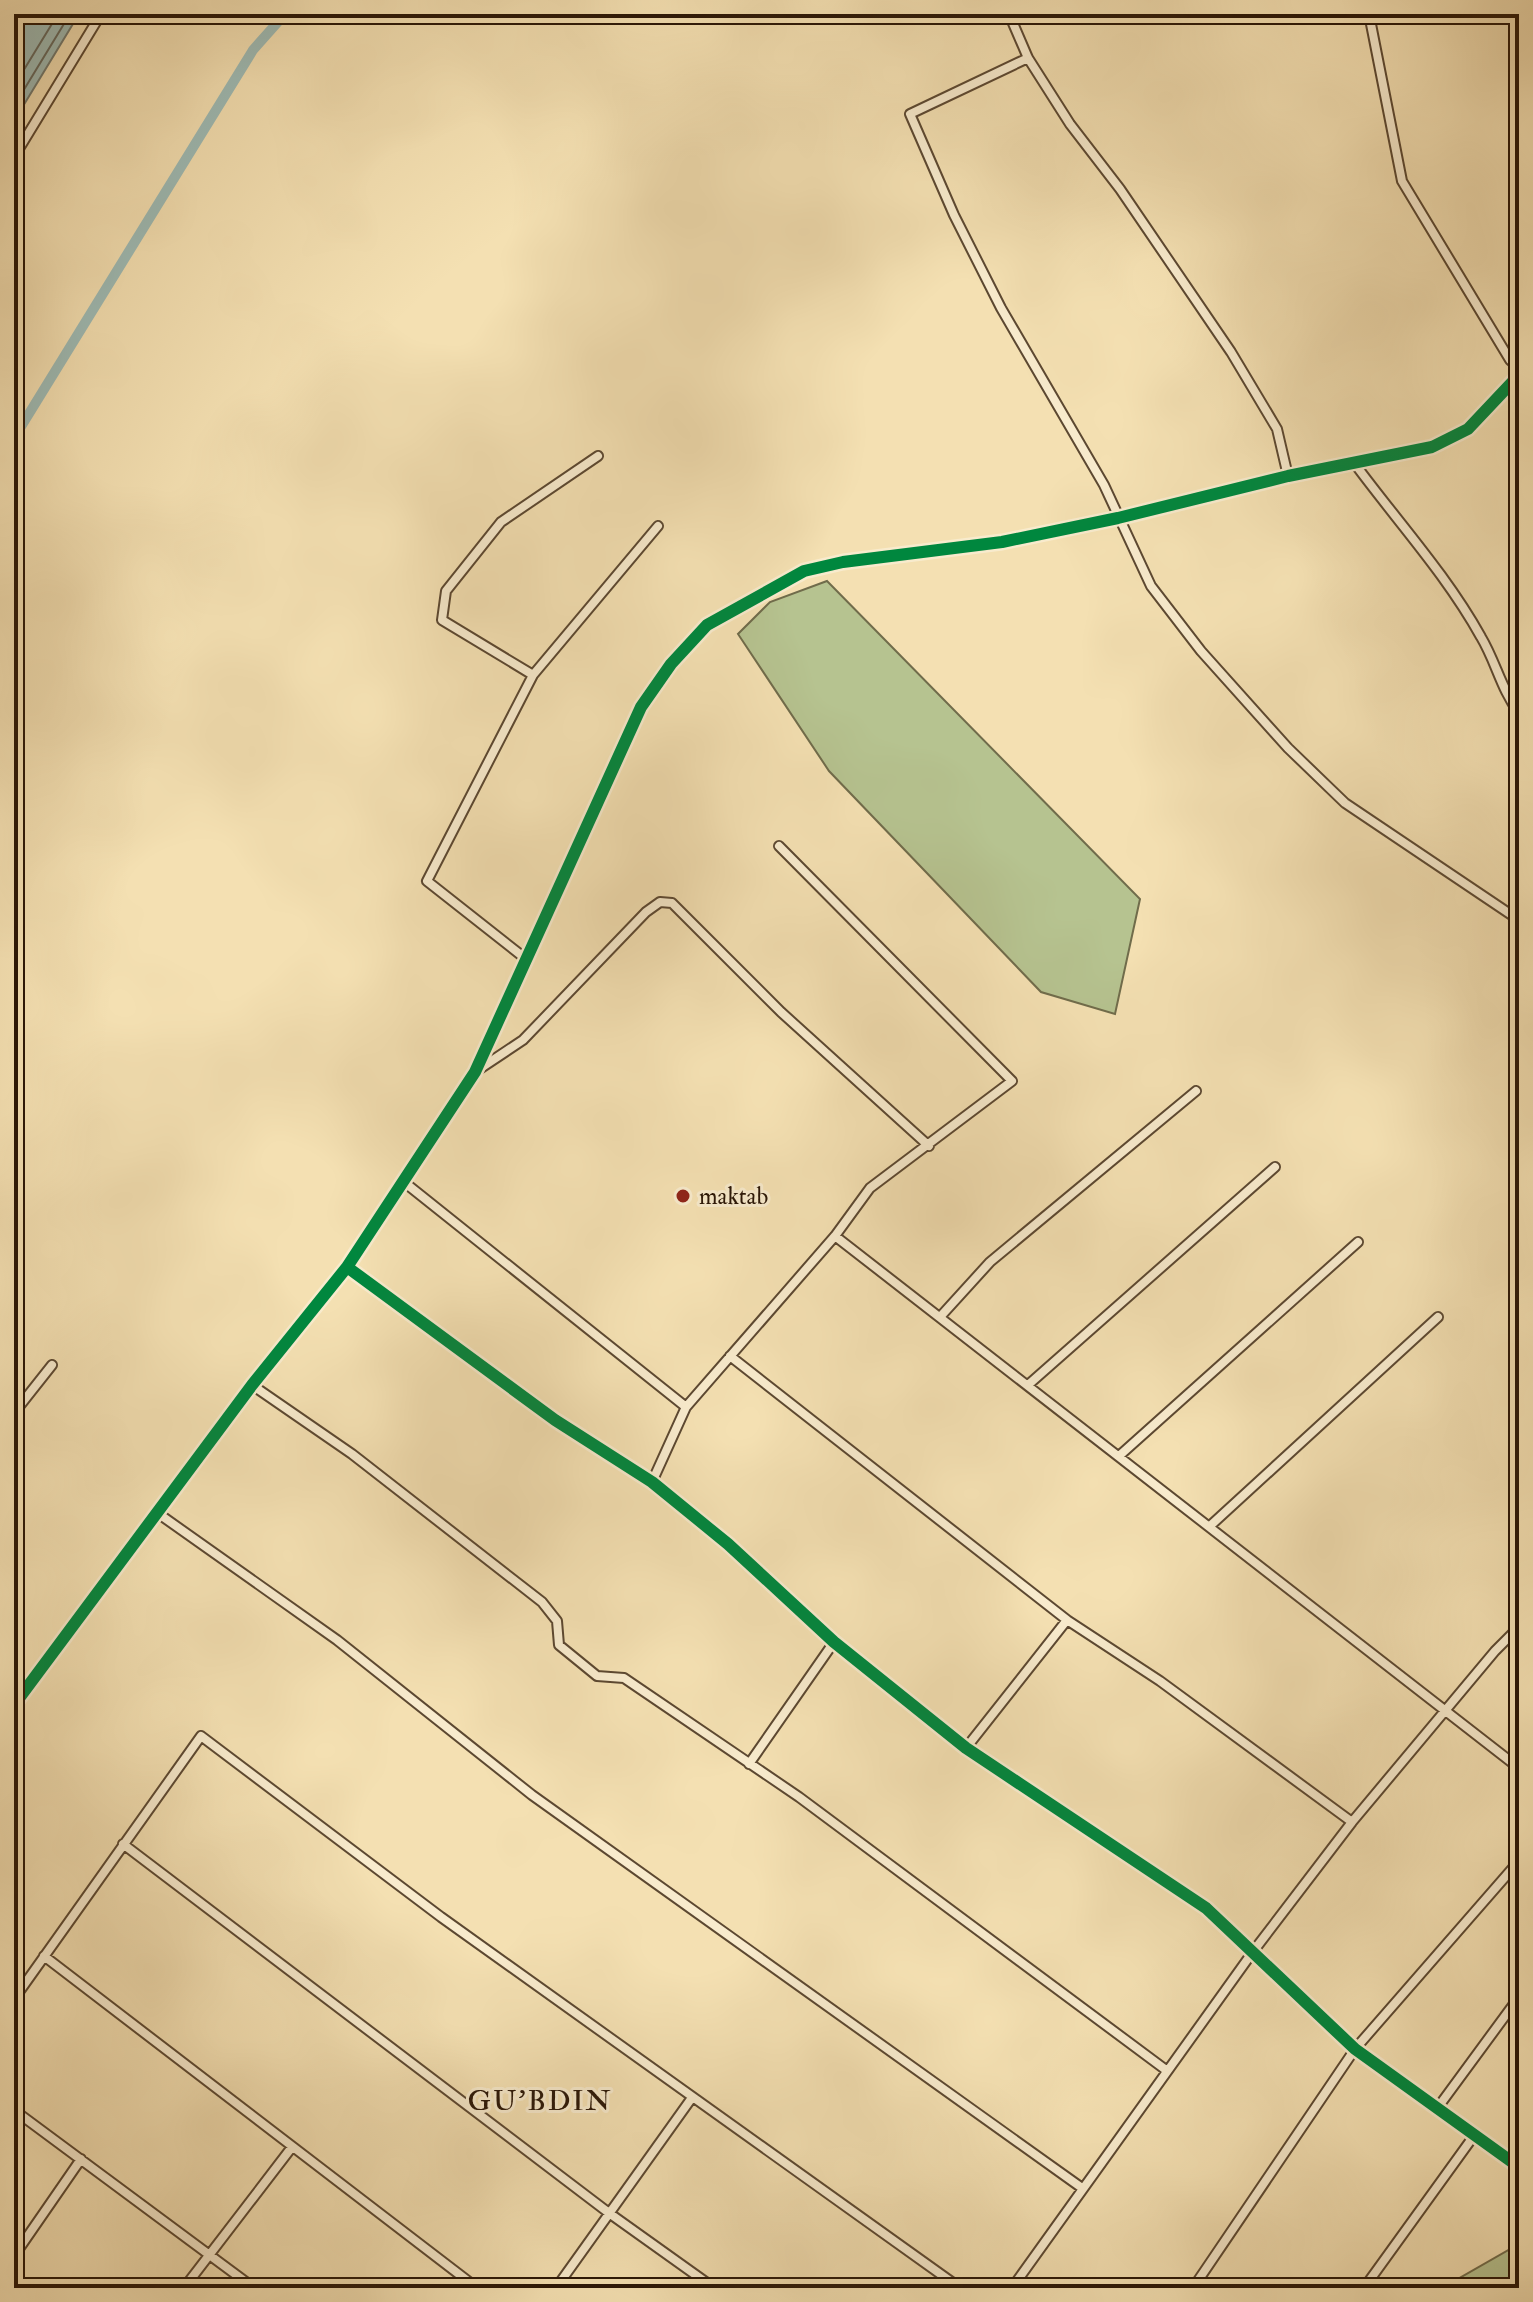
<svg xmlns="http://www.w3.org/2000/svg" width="1533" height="2302" viewBox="0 0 1533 2302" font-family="'IM FELL Double Pica',serif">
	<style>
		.green { fill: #b6c390; stroke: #706c4b; stroke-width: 2 }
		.water { fill: #9ebbb5; stroke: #70796f; stroke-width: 2 }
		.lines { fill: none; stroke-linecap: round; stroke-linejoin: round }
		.shore { stroke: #64685e; stroke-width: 2 }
		.canal { stroke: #9ebbb5; stroke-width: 10 }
		.minor-casing { stroke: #5c4831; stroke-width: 12 }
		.tertiary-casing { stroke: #5c4831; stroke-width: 14 }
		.minor { stroke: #f8ebcd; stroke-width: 8 }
		.tertiary { stroke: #f8ebcd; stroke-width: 10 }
		.cycleway-casing { stroke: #f8ebcd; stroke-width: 17 }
		.cycleway { stroke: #00873e; stroke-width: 12 }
		.poi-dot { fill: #8f2418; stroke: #f8ebcd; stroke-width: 3 }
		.labels { text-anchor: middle; stroke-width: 6; stroke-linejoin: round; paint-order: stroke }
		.poi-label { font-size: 24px; fill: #2a1606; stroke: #f8ebcd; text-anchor: start }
		.quarter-label { font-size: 28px; letter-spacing: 2px; fill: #2a1606; stroke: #f8ebcd }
	</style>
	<rect width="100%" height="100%" fill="#f4e0b2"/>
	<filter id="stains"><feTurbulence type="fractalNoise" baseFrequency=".0025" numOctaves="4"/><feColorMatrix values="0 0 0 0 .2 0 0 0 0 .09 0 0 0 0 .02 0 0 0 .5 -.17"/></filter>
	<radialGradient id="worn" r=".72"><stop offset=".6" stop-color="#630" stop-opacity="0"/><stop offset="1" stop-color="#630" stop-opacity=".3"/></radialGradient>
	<path class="green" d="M827,581L1140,899L1115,1014L1041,992L829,771L738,634L770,602Z
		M1519,2244V2288H1442Z"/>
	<path class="water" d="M14,14H79L14,121Z"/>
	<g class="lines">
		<path class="shore" d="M14,86L58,14
			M14,106L70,14"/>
		<path class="canal" d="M14,438L253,50L285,14"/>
		<g class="minor-casing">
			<path id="minor" d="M1009,14L1028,58L1070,124L1120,189L1231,352L1277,429L1288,476
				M1369,14L1402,181L1510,360L1519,368
				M1028,58L910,114L954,215L1001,308L1104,485L1151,586L1201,651L1288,748L1345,803L1519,920
				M14,157L101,14
				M1355,464C1397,521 1446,574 1481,637C1496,662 1501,689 1519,713
				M533,675L442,620L446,591L501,522L598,456
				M526,959L427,881L533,675L658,526
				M475,1072L523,1040L646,912L660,902L672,903L781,1012L929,1146
				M404,1182L686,1407
				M835,1236L1519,1768
				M940,1317L990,1262L1196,1091
				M730,1356L1067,1620L1160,1681L1352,1822
				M252,1385L352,1454L542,1602L557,1621L559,1645L597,1676L624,1678L799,1797L1166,2070
				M1028,1385L1275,1167
				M14,1413L52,1365
				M1119,1456L1358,1242
				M652,1482L686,1407L835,1236L870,1188L1012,1081L779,846
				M159,1514L337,1640L532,1795L1082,2188
				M1210,1526L1438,1317
				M966,1748L1067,1620
				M749,1764L834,1642
				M123,1844L609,2213L714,2288
				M44,1956L477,2288
				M14,1999L201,1736L441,1917L960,2288
				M14,2110L254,2288
				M1436,2110L1519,1997
				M14,2256L81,2159
				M184,2288L292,2147
				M556,2288L691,2099
				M1012,2288L1252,1953L1352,1822L1495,1651L1519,1627
				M1193,2288L1355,2049L1519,1861
				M1364,2288L1473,2137"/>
		</g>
		<g class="tertiary-casing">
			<path id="tertiary" d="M347,1267L555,1420L652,1482L728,1544L834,1642L966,1748L1206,1908L1355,2049L1519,2167
				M14,1705L252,1385L347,1267L475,1072L641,707L671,664L707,625L804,571L843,562L1002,542L1118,518L1288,476L1432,447L1468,429L1519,375"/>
		</g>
		<use href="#minor" class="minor"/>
		<use href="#tertiary" class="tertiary"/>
		<g class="cycleway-casing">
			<path id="cycleway" d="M347,1267L555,1420L652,1482L728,1544L834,1642L966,1748L1206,1908L1355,2049L1519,2167
				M14,1705L252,1385L347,1267L475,1072L641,707L671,664L707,625L804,571L843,562L1002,542L1118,518L1288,476L1432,447L1468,429L1519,375"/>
		</g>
		<use href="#cycleway" class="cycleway"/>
	</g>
	<circle class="poi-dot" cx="683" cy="1196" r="8"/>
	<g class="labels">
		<g class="poi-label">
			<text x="699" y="1204">maktab</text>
		</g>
		<g class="quarter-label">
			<text x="540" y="2110">GU'BDIN</text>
		</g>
	</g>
	<rect width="1533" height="2302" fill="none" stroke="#f4e0b2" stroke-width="48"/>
	<rect x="16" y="16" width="1501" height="2270" fill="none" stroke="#2a1606" stroke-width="4"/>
	<rect x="24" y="24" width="1485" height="2254" fill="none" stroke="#2a1606" stroke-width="2"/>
	<rect width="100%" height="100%" filter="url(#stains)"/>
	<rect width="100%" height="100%" fill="url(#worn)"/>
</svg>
